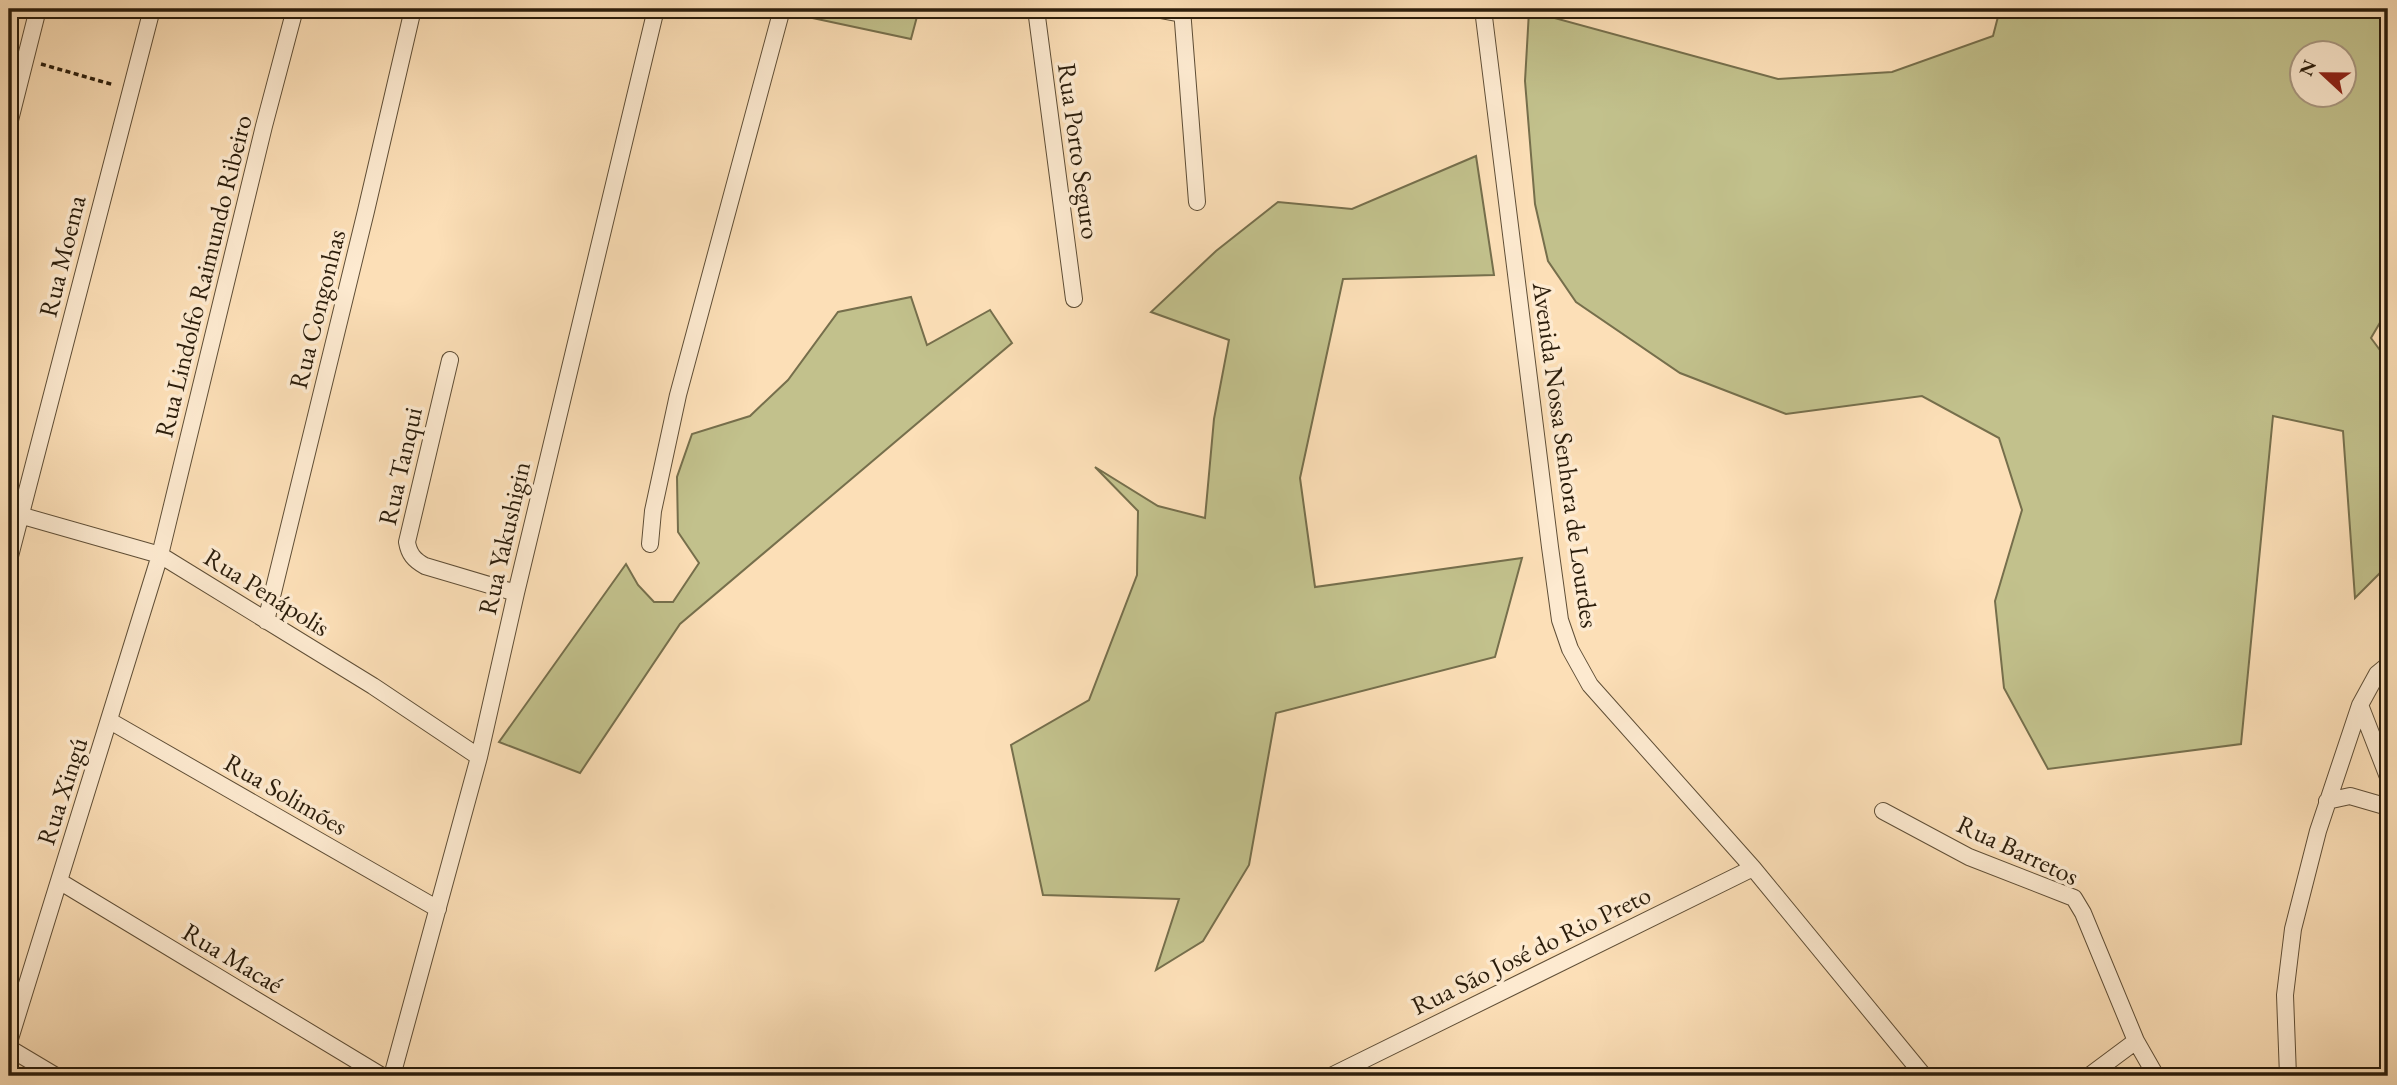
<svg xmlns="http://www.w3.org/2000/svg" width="2397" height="1085" viewBox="0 0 2397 1085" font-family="'EB Garamond',serif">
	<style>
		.green { fill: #c2c18c; stroke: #766f4c; stroke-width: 2; fill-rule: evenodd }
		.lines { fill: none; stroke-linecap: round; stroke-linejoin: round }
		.street-casing { stroke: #5f4e36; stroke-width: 18 }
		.path { stroke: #2b1d0b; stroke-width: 3.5; stroke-dasharray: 5 3.5; stroke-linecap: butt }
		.street { stroke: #fdead0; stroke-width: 16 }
		.labels { text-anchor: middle; stroke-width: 7; stroke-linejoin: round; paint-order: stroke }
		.street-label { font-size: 26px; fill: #2b1d0b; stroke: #fdead0 }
	</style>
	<rect width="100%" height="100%" fill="#fcdfb7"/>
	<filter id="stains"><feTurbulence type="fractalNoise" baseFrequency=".00286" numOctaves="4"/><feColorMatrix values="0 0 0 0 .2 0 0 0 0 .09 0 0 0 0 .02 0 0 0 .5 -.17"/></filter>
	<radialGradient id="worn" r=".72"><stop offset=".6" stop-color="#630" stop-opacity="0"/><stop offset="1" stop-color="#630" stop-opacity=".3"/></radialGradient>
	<path class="green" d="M805,9H919L911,39L803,16Z
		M2000,9H2388V309L2371,338L2388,361V565L2355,598L2343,431L2273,416L2241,744L2048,769L2004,688L1995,601L2022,510L1999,438L1922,396L1786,414L1680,373L1576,302L1548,261L1535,204L1525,81L1529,11L1778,79L1892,72L1993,36ZM2302,52H2344V94H2302Z
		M1476,156L1494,275L1343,279L1300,478L1315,587L1522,558L1495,657L1276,713L1249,865L1203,941L1156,970L1179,899L1043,895L1011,745L1089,700L1137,575L1138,511L1095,467L1158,506L1205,518L1214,419L1229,340L1151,312L1216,251L1278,202L1352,209Z
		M911,297L927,345L990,310L1012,343L680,624L580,773L499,742L626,564L638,585L654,602H673L699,563L678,532L677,477L692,434L750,416L788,380L838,312Z"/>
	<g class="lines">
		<g class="street-casing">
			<path id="street" d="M1036,9L1074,299
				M1155,9L1182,14
				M1182,9L1197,202
				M1483,9L1550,547L1560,620L1570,649L1590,685L1753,868L1924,1076
				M9,124L38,9
				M450,360L407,542C409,554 414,560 425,566L516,593
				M9,512L160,555L373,686L479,757
				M650,544L653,511L678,395L782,9
				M9,560L152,9
				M266,621L366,211L413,9
				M2360,705L2388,777
				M110,721L438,909
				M2327,801L2350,796L2388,807
				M1883,811L1969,857L2074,898L2083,913L2136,1041L2156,1076
				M59,881L382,1076
				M9,1042L160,555L264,126L295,9
				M9,1048L56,1076
				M392,1076L479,757L516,593L656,9
				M1331,1076L1753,868
				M2089,1076L2136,1041
				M2288,1076L2285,995L2293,929L2318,831L2360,705L2377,674L2388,665"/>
		</g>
		<path class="path" d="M41,64L114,85"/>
		<use href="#street" class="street"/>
	</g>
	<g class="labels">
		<g class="street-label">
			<text transform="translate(1079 151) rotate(82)" y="9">Rua Porto Seguro</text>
			<text transform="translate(62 256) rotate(-76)" y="9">Rua Moema</text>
			<text transform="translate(203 276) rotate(-76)" y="9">Rua Lindolfo Raimundo Ribeiro</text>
			<text transform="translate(317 309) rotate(-76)" y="9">Rua Congonhas</text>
			<text transform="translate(1566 455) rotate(82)" y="9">Avenida Nossa Senhora de Lourdes</text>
			<text transform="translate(400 466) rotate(-77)" y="9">Rua Tanqui</text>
			<text transform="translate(504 538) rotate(-77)" y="9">Rua Yakushigin</text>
			<text transform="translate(267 592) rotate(32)" y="9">Rua Penápolis</text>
			<text transform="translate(62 791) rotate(-72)" y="9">Rua Xingú</text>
			<text transform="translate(286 794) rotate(30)" y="9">Rua Solimões</text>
			<text transform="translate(2018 850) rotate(25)" y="9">Rua Barretos</text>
			<text transform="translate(1531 950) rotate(-26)" y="9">Rua São José do Rio Preto</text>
			<text transform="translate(233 958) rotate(31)" y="9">Rua Macaé</text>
		</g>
	</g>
	<rect width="2397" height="1085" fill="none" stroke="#fcdfb7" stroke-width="35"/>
	<rect x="10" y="10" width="2376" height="1064" fill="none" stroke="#2b1d0b" stroke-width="3.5"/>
	<rect x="18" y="18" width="2362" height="1050" fill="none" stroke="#2b1d0b" stroke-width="2"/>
	<g transform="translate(2323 74) rotate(292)"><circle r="33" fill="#fdead0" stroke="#a99881" stroke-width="2"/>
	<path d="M0-5L12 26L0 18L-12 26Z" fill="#8f2418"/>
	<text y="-10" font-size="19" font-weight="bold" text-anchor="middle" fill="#2b1d0b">N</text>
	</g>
	<rect width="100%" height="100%" filter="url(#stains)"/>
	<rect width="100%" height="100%" fill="url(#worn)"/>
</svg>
